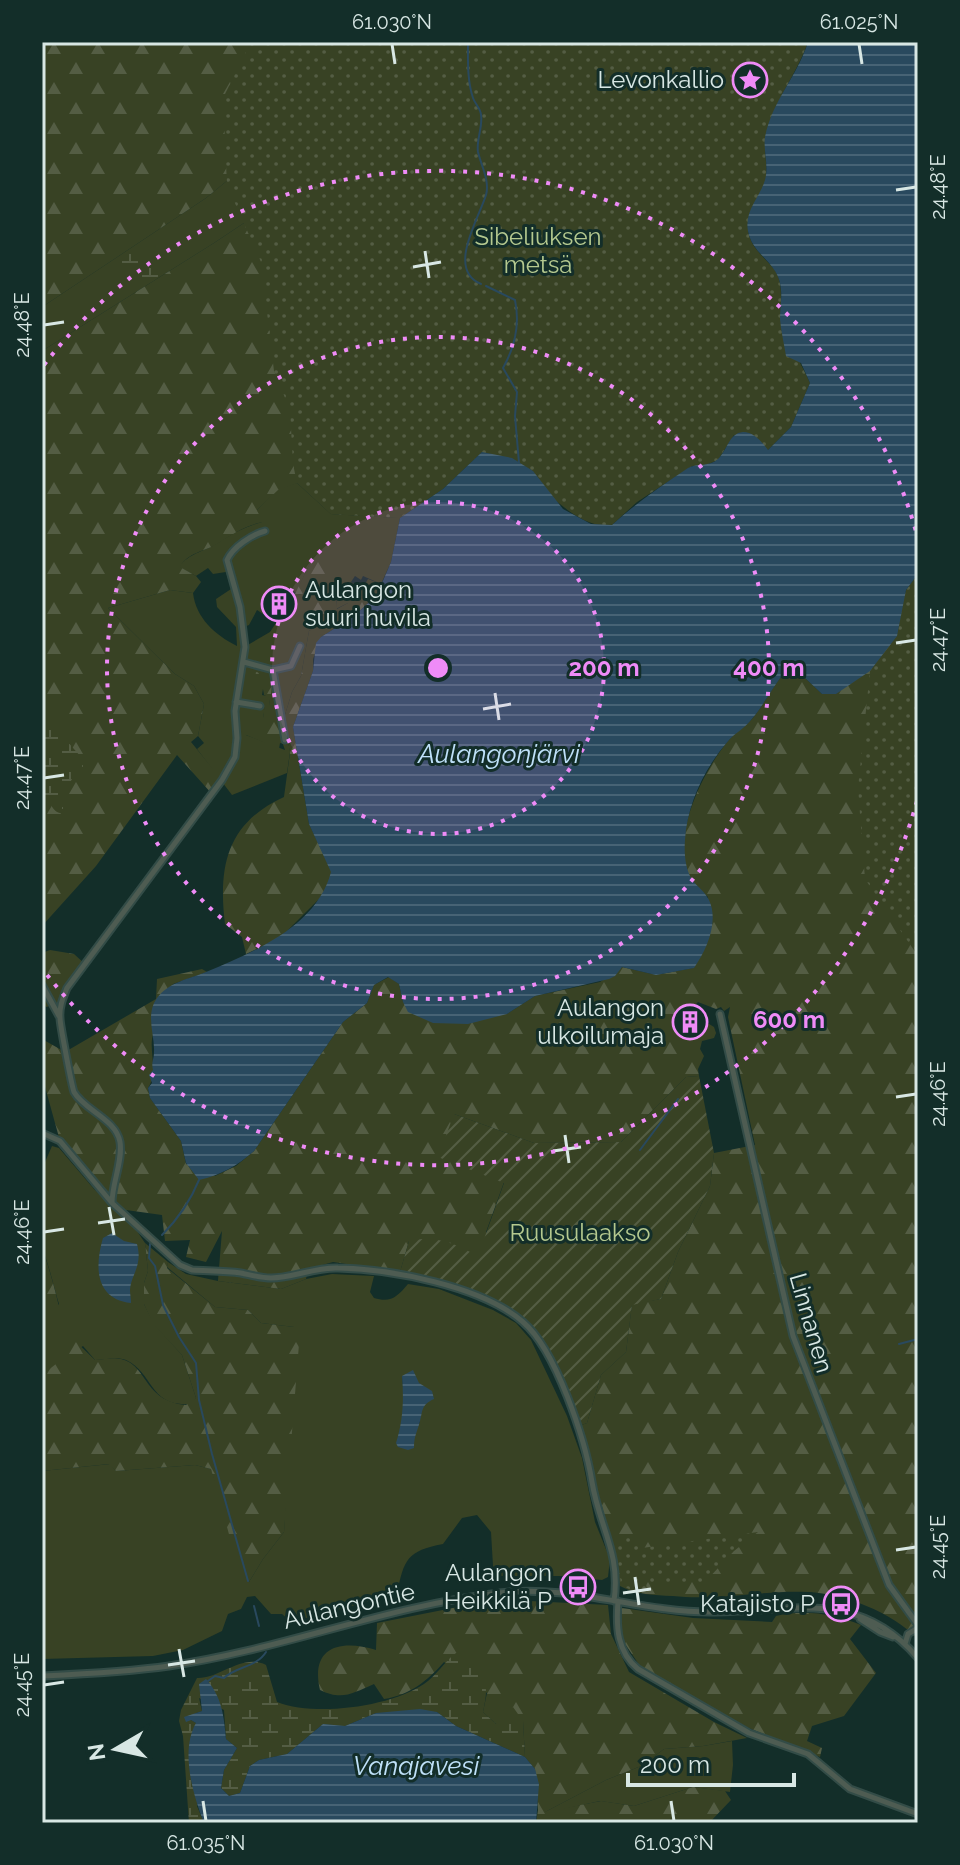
<svg xmlns="http://www.w3.org/2000/svg" width="960" height="1865" viewBox="0 0 960 1865" font-family="Raleway,sans-serif">
	<style>
		.grass { fill: #384224; fill-rule: evenodd }
		.forest { fill: url(#forest-firs) }
		.wetland { fill: url(#wetland-marsh) }
		.park { fill: url(#park-dots) }
		.garden { fill: url(#garden-furrows) }
		.water { fill: url(#water-rules) }
		.lines { fill: none; stroke-linecap: round; stroke-linejoin: round }
		.stream { stroke: #29495e; stroke-width: 2 }
		.minor-casing { stroke: #334c47; stroke-width: 9 }
		.minor { stroke: #4e5c52; stroke-width: 5 }
		.ticks { fill: none; stroke: #d8e7e4; stroke-width: 3 }
		.ring { fill: none; stroke: #ef8bf7; stroke-width: 4; stroke-dasharray: 4 8 }
		.labels { text-anchor: middle; stroke-width: 6; stroke-linejoin: round; paint-order: stroke }
		.poi-label { font-size: 24px; fill: #d8e7e4; stroke: #132e29; text-anchor: end }
		.park-label { font-size: 24px; fill: #b5c98f; stroke: #132e29 }
		.street-label { font-size: 24px; fill: #d8e7e4; stroke: #132e29 }
		.water-label { font-size: 26px; font-style: italic; fill: #bfe1f9; stroke: #132e29 }
		.centre { fill: #ef8bf7; stroke: #132e29; stroke-width: 4 }
		.ring-label { font-size: 24px; text-anchor: middle; font-weight: bold; fill: #ef8bf7; stroke: #132e29; stroke-width: 6; stroke-linejoin: round; paint-order: stroke }
		.neatline { fill: none; stroke: #d8e7e4; stroke-width: 3 }
		.ticks-label { font-size: 20px; text-anchor: middle; fill: #d8e7e4 }
	</style>
	<defs>
		<pattern id="forest-firs" width="22" height="20" patternUnits="userSpaceOnUse" patternTransform="scale(2)"><rect width="22" height="20" fill="#384224"/><path d="M5 1l3.5 6h-7zM16 11l3.5 6h-7z" fill="#545d44"/></pattern>
		<pattern id="wetland-marsh" width="20" height="14" patternUnits="userSpaceOnUse" patternTransform="scale(2)"><rect width="20" height="14" fill="#384224"/><path d="M1 5h8M5 5V1M11 12h8M15 12V8" fill="none" stroke="#545d44"/></pattern>
		<pattern id="park-dots" width="8" height="8" patternUnits="userSpaceOnUse" patternTransform="scale(2)"><rect width="8" height="8" fill="#384224"/><path d="M2 2h.1M6 6h.1" fill="none" stroke="#545d44" stroke-width="1.8" stroke-linecap="round"/></pattern>
		<pattern id="garden-furrows" width="10" height="10" patternUnits="userSpaceOnUse" patternTransform="scale(2)"><rect width="10" height="10" fill="#384224"/><path d="M-1 1l2-2M0 10L10 0M9 11l2-2" fill="none" stroke="#545d44"/></pattern>
		<pattern id="water-rules" width="6" height="5" patternUnits="userSpaceOnUse" patternTransform="scale(2)"><rect width="6" height="5" fill="#29495e"/><path d="M0 2.5h6" fill="none" stroke="#476375"/></pattern>
	</defs>
	<rect width="100%" height="100%" fill="#132e29"/>
	<path class="grass" d="M450,86L214,243L42,351V307L206,198L234,175Z
		M297,483L331,514L400,518L391,562L381,584L363,576L361,580L355,576L351,582L362,589L360,594L348,603L336,609L337,592L307,623L316,614L324,622L309,631L301,676L292,692L284,718L290,752L287,773L232,795L197,749L204,743L198,736L204,704L194,686L175,674L108,608L170,590L193,593C196,618 215,635 237,646L236,627L217,607L216,599L231,589L226,572L213,574L208,568L196,576L179,567C189,553 203,552 216,544C232,534 244,527 262,522L256,511L278,489ZM313,557L319,589L294,596L270,632L246,646L244,627L249,625L257,610L263,614L272,598L279,602L288,588L296,593ZM263,689L270,695L269,705L285,750L246,735L245,718H263L267,696L262,695Z
		M52,1146L59,1148L94,1189L135,1228L145,1243L148,1271L144,1283V1304L154,1324L182,1355L196,1398L190,1404C149,1407 154,1373 126,1360C116,1356 105,1360 95,1360L83,1346L42,1375V1309L53,1311L59,1304C55,1292 47,1256 42,1250V1169Z
		M168,1262L186,1274L218,1281L281,1289L306,1279L332,1274L374,1276L370,1292L374,1298C391,1303 397,1297 408,1284L439,1289L493,1310L516,1323L531,1340L567,1416L582,1458L595,1522L610,1559L608,1577L602,1580L561,1576H501L493,1566L491,1532L477,1515L462,1518L443,1544C407,1551 404,1559 397,1594L291,1622L282,1614H271L255,1596L247,1597L241,1609L228,1614L222,1631L183,1650L153,1656L42,1659V1471L110,1464L116,1471L195,1465L211,1469L249,1582L263,1559L284,1532L294,1327L261,1323L248,1310L215,1307L167,1267ZM402,1376L432,1392L420,1411V1422L414,1432L402,1428L404,1399Z
		M732,1741L733,1765L730,1792L693,1787L634,1806L600,1801L541,1814L606,1780L641,1766L664,1749L703,1746Z"/>
	<path class="forest" d="M42,42H446L234,175L206,198L42,307Z
		M808,42L533,472L512,458L482,452L400,518L331,514L298,483L278,490L257,510L263,522C244,526 233,534 217,544C204,552 188,552 180,567L196,576L201,582L193,593L170,590L108,608L175,674L194,686L204,704L198,736L191,742L222,780L212,794L177,755L96,866L42,926V351L214,243L450,86Z
		M313,557L326,560L325,564L332,572C327,590 310,592 294,596Z
		M918,574V1639C891,1612 846,1594 808,1592C762,1590 718,1601 673,1596C654,1595 637,1595 620,1586L614,1549L579,1426L587,1423L601,1375L626,1352L632,1304L661,1299L678,1252L710,1186L714,1153L755,1145L728,1017L730,1007L724,1011L721,1007L716,1009L698,1002L691,1009L701,1026L709,1024L714,1027L716,1033L714,1038L702,1041L700,1049L704,1056L698,1069L699,1076L686,1077L621,1142L534,1143L454,1114L504,1182L486,1232L505,1264L409,1241L400,1272L333,1262L308,1269L306,1279L281,1289L218,1281L222,1231L206,1262L186,1257L190,1240L165,1241L162,1215L119,1209L60,1141L42,1076V1039L65,1052L156,999L157,979L202,969L207,972L173,984C167,999 154,1023 152,1039C150,1054 158,1073 148,1088L150,1098L181,1141L186,1164L215,1176L236,1166L254,1151L343,1022L367,1003L374,985L389,977L399,984L403,1002L507,1014L535,996L600,982L622,967L656,975L693,968L708,897C703,892 695,885 691,879C668,841 703,771 728,741C734,733 744,728 751,720C764,705 773,685 787,670L804,677L822,694H836Z
		M368,579L381,584L377,595L353,617L321,637L313,659V671L293,727L309,824L332,872L326,892L280,938L246,954L242,937L225,924C218,866 227,823 284,797L290,753L284,718L292,692L301,676L309,631L323,622L316,614L306,624V604L335,587L337,609L348,603L347,590L350,588L360,593Z
		M256,672L274,675L269,705L278,707L284,744L280,743L279,749L237,731L235,717L263,718L266,696L264,695L263,689L247,687L249,678L255,679Z
		M50,950L74,954L86,965L67,988L61,1003L46,1007L42,1001V953Z
		M145,1243L168,1262L167,1268L215,1307L248,1310L261,1323L294,1327L299,1344L284,1532L263,1559L249,1582L243,1585L211,1469L195,1465L116,1471L109,1464L42,1471V1375L61,1360L60,1350L64,1340L72,1338L95,1360C103,1360 112,1357 121,1359C148,1365 143,1401 186,1405L196,1398L182,1355L153,1324L144,1304V1283L148,1271Z
		M42,1250C46,1255 58,1301 60,1311L58,1314L42,1309Z
		M510,1600L608,1605L611,1634L629,1672L714,1722L747,1738L703,1746L664,1749L641,1766L606,1780L545,1812L601,1801L634,1806L693,1787L725,1791L731,1800L709,1823H536L538,1810L535,1769L525,1757L523,1721L496,1724L483,1712L487,1693L444,1662C427,1681 410,1695 384,1699L374,1684C353,1693 342,1701 320,1690C310,1647 340,1639 376,1650L377,1623L458,1607Z
		M622,1608L693,1618L772,1622L776,1616C805,1609 834,1614 861,1625L850,1639L876,1673L844,1716L812,1726L807,1741L822,1748L820,1757L749,1728L642,1669L621,1638Z"/>
	<path class="wetland" d="M150,250L158,257L163,267C156,290 135,285 119,276L116,268L121,255Z
		M51,714L59,717L66,740L81,757L83,766L81,774L72,779L63,795V813C51,814 51,799 42,792L45,721Z
		M456,1653H465C485,1676 490,1681 483,1712L496,1724L513,1707L523,1721L525,1757L456,1726L437,1712L376,1713L345,1726L323,1724L287,1754L259,1760L250,1766L240,1793L229,1796L221,1788L224,1770L237,1748L226,1739L224,1710L199,1698L202,1711L196,1713L191,1720L196,1723L197,1806L204,1823H189L183,1736L179,1721L181,1710L197,1678C220,1679 242,1653 266,1665L277,1702C315,1717 390,1707 424,1684C436,1676 444,1662 456,1653Z"/>
	<path class="park" d="M251,42H808C796,76 774,100 766,136C763,149 768,165 766,178C762,197 746,209 748,229C749,246 764,257 774,269C784,283 780,300 781,316C781,328 804,369 810,383L791,427L768,450L734,435L718,460L706,465L692,466L637,502L612,525C587,528 569,511 551,497C530,480 505,467 482,452L443,489L400,518L331,514L297,483L293,464L290,410L274,371L261,262L227,185L223,98Z
		M918,574V956L865,879L858,788L870,671L897,636L906,590Z
		M758,1532L734,1551L705,1582H646L647,1592L633,1591L621,1585L615,1538L640,1535L642,1548Z"/>
	<path class="garden" d="M699,1076L714,1153L710,1186L678,1252L661,1299L632,1305L626,1352L601,1375L587,1423L579,1426C568,1397 556,1359 539,1335C511,1297 444,1279 400,1272L409,1241C436,1235 454,1243 478,1256L504,1183L438,1157L454,1114L534,1143L621,1142L686,1077Z"/>
	<path class="water" d="M808,42H918V574L906,590L897,636L870,671L836,694H822L804,677L787,670C773,685 765,704 751,720C745,728 735,733 729,740C705,767 687,804 685,840C684,853 685,870 693,881C698,887 705,892 709,900C719,921 707,950 694,968L656,975L622,967L615,976L609,979L535,996L507,1014L468,1024L433,1023L408,1012L403,1002L399,984L388,977L374,985L367,1003L343,1022L254,1151C237,1166 221,1175 199,1180L186,1163L181,1141L150,1098L148,1088L152,1083L149,1075L153,1070C151,1062 154,1060 154,1052C155,1035 145,1015 157,998C169,982 189,979 206,972C254,952 317,926 331,872L309,824L293,727L313,671L316,643L321,637L353,617L377,595L391,562L400,518L443,489L482,452L512,458L533,471L563,509L591,524L612,525C636,503 661,486 688,468C697,463 710,467 718,459C727,451 729,433 743,432C754,432 762,442 768,450L791,427L810,383L801,363L786,356C784,344 781,331 780,319C780,303 785,287 775,271C767,258 751,249 748,231C744,211 760,197 765,180C769,166 763,150 765,137C773,99 797,77 808,42Z
		M112,1233L124,1241L137,1244C143,1266 131,1274 130,1290C130,1294 131,1298 131,1303C94,1299 95,1265 103,1238Z
		M413,1370L419,1383L432,1391L434,1399C421,1405 423,1410 420,1421C417,1433 414,1435 414,1448L408,1450L398,1447L396,1443C403,1421 404,1400 402,1376Z
		M206,1679C222,1697 224,1716 226,1739L237,1748L224,1770L221,1788L229,1796L240,1793L250,1766L259,1760L287,1754L323,1724L345,1726L376,1713L420,1709L437,1712L456,1726L525,1757L535,1769L539,1784L536,1823H204C193,1795 180,1751 196,1723L191,1720L186,1722L184,1717L202,1711L199,1684Z"/>
	<g class="lines">
		<path class="stream" d="M468,42C468,60 467,80 473,98C475,104 481,109 481,115C483,127 476,140 478,152C481,165 490,181 486,195C479,218 446,270 481,284
			M486,286L515,300C520,324 515,347 503,368L517,392L515,416L519,463
			M640,1150L678,1099
			M162,1235C179,1218 190,1202 199,1180
			M150,1244L149,1258L155,1266L163,1305L179,1337L196,1363L199,1400L212,1454L248,1581
			M899,1344L918,1339
			M254,1606L259,1626
			M208,1681L215,1676L224,1678C235,1667 257,1667 266,1652"/>
		<g class="minor-casing">
			<path id="minor" d="M265,531C251,535 233,547 227,560L240,607L245,647L235,711L237,738L235,757L222,780L67,988C63,998 59,1007 60,1018C60,1025 72,1087 74,1092C84,1110 116,1119 120,1142C123,1161 112,1183 112,1203L180,1265L192,1270C208,1271 225,1271 241,1273C251,1275 261,1278 271,1278C293,1278 315,1267 338,1268C391,1269 482,1286 523,1322C556,1350 585,1439 592,1482C599,1526 621,1553 614,1601
				M244,662L273,670L285,740
				M273,670L291,666L300,646
				M236,702L260,706
				M42,985L59,1016
				M720,1014L793,1336L889,1585L918,1625
				M42,1133L60,1141L112,1203
				M618,1601C616,1627 617,1652 638,1669L749,1733L808,1754L850,1789L918,1814
				M860,1619L880,1632L893,1637
				M905,1644L908,1634L918,1628
				M42,1676C84,1674 127,1672 169,1666C280,1650 387,1606 499,1593C570,1584 639,1612 710,1612C789,1612 857,1587 918,1658"/>
		</g>
		<use href="#minor" class="minor"/>
	</g>
	<path class="ticks" d="M392,44L395,64M859,44L862,64M896,190L916,187M425,251L429,278M413,267L441,262M44,325L64,322M896,643L916,640M495,693L499,720M483,709L511,704M44,778L64,775M896,1097L916,1094M565,1135L569,1163M553,1151L581,1147M109,1207L114,1235M98,1223L125,1219M44,1232L64,1229M896,1550L916,1547M635,1577L639,1605M623,1593L651,1589M179,1649L184,1677M168,1665L195,1661M44,1685L64,1682M203,1801L206,1821M671,1801L674,1821"/>
	<circle cx="438" cy="668" r="166" fill="#ef8bf7" fill-opacity=".12"/>
	<g class="ring">
		<circle cx="438" cy="668" r="166"/>
		<circle cx="438" cy="668" r="331"/>
		<path d="M917 801A497 497 0 0 1 44 971M44 365A497 497 0 0 1 917 535"/>
	</g>
	<defs>
		<g id="sight-ring" transform="scale(1.8)"><circle r="9.5" fill="#132e29" stroke="#ef8bf7" stroke-width="1.5"/><path d="M0-6L1.8-2.2L6-1.7L2.9 1.2L3.7 5.4L0 3.3L-3.7 5.4L-2.9 1.2L-6-1.7L-1.8-2.2Z" fill="#ef8bf7"/></g>
		<g id="building-ring" transform="scale(1.8)"><circle r="9.5" fill="#132e29" stroke="#ef8bf7" stroke-width="1.5"/><path d="M-4-6H4V6H1V3H-1V6H-4ZM-2.5-4.3h1.7v1.8h-1.7ZM.8-4.3h1.7v1.8H.8ZM-2.5-1h1.7V.8h-1.7ZM.8-1h1.7V.8H.8Z" fill="#ef8bf7"/></g>
		<g id="bus-ring" transform="scale(1.8)"><circle r="9.5" fill="#132e29" stroke="#ef8bf7" stroke-width="1.5"/><path d="M-5-6H5V4H4V6H2V4H-2V6H-4V4H-5ZM-3.5-4V0h7V-4ZM-3.5 1.2v1.5H-2V1.2ZM2 1.2v1.5H3.5V1.2Z" fill="#ef8bf7"/></g>
	</defs>
	<g fill-rule="evenodd">
		<use href="#sight-ring" x="750" y="80"/>
		<use href="#building-ring" x="279" y="604"/>
		<use href="#building-ring" x="690" y="1022"/>
		<use href="#bus-ring" x="578" y="1587"/>
		<use href="#bus-ring" x="841" y="1604"/>
	</g>
	<g class="labels">
		<g class="poi-label">
			<text x="724" y="88">Levonkallio</text>
			<text x="305" y="598" text-anchor="start">Aulangon<tspan x="305" dy="28">suuri huvila</tspan></text>
			<text x="664" y="1016">Aulangon<tspan x="664" dy="28">ulkoilumaja</tspan></text>
			<text x="552" y="1581">Aulangon<tspan x="552" dy="28">Heikkilä P</tspan></text>
			<text x="815" y="1612">Katajisto P</text>
		</g>
		<g class="park-label">
			<text x="538" y="245">Sibeliuksen<tspan x="538" dy="28">metsä</tspan></text>
			<text x="580" y="1241">Ruusulaakso</text>
		</g>
		<g class="street-label">
			<text transform="translate(811 1323) rotate(74)" y="8">Linnanen</text>
			<text transform="translate(349 1606) rotate(-13)" y="8">Aulangontie</text>
		</g>
		<g class="water-label">
			<text x="499" y="763">Aulangonjärvi</text>
			<text x="416" y="1775">Vanajavesi</text>
		</g>
	</g>
	<circle cx="438" cy="668" r="12" class="centre"/>
	<g class="ring-label">
		<text x="604" y="676">200 m</text>
		<text x="769" y="676">400 m</text>
		<text x="789" y="1028">600 m</text>
	</g>
	<rect width="960" height="1865" fill="none" stroke="#132e29" stroke-width="88"/>
	<g transform="translate(116 1749) rotate(261)" stroke="#132e29" stroke-width="6" paint-order="stroke">
	<path d="M0-6L14 30L0 20L-14 30Z" fill="#d8e7e4"/>
	<text y="-12" font-size="22" font-weight="bold" text-anchor="middle" fill="#d8e7e4">N</text>
	</g>
	<path d="M628 1773v12h166v-12" fill="none" stroke="#d8e7e4" stroke-width="4"/>
	<text x="640" y="1773" font-size="24" fill="#d8e7e4" stroke="#132e29" stroke-width="6" paint-order="stroke">200 m</text>
	<rect x="44" y="44" width="872" height="1777" class="neatline"/>
	<g class="ticks-label">
		<text x="392" y="29">61.030°N</text>
		<text x="859" y="29">61.025°N</text>
		<text transform="translate(938 187) rotate(-90)" y="7">24.48°E</text>
		<text transform="translate(22 325) rotate(-90)" y="7">24.48°E</text>
		<text transform="translate(938 640) rotate(-90)" y="7">24.47°E</text>
		<text transform="translate(22 778) rotate(-90)" y="7">24.47°E</text>
		<text transform="translate(938 1094) rotate(-90)" y="7">24.46°E</text>
		<text transform="translate(22 1232) rotate(-90)" y="7">24.46°E</text>
		<text transform="translate(938 1547) rotate(-90)" y="7">24.45°E</text>
		<text transform="translate(22 1685) rotate(-90)" y="7">24.45°E</text>
		<text x="206" y="1850">61.035°N</text>
		<text x="674" y="1850">61.030°N</text>
	</g>
</svg>
